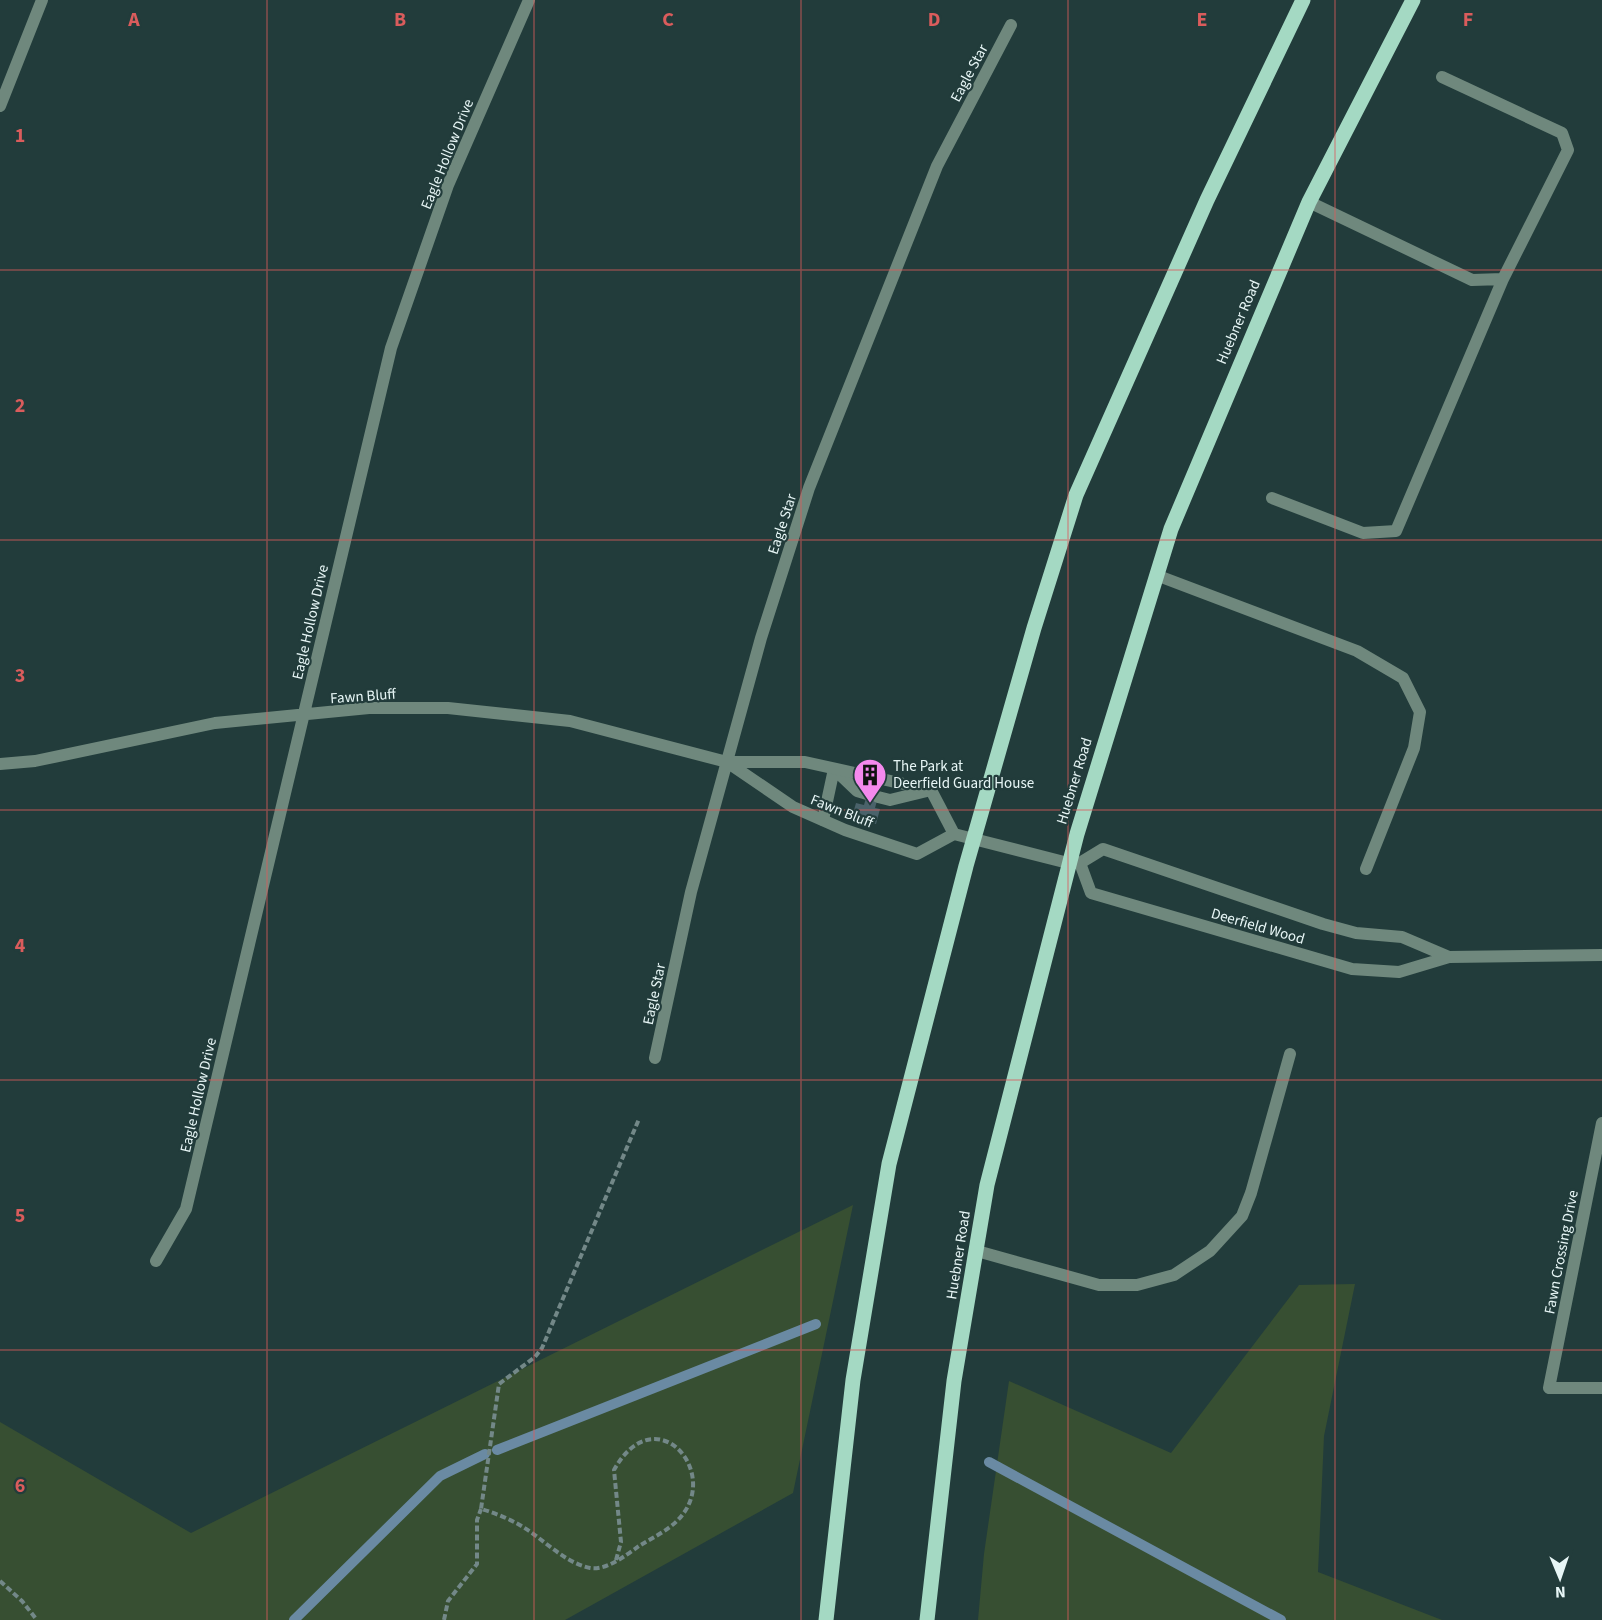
<svg xmlns="http://www.w3.org/2000/svg" width="1602" height="1620" viewBox="0 0 1602 1620" font-family="'Source Sans 3',sans-serif">
	<style>
		.green { fill: #374f32 }
		.lines { fill: none; stroke-linecap: round; stroke-linejoin: round }
		.stream { stroke: #6a8aa3; stroke-width: 10 }
		.building { fill: #4a626a }
		.path { stroke: #738888; stroke-width: 4; stroke-dasharray: 6 3; stroke-linecap: butt }
		.lane { stroke: #6f887d; stroke-width: 12 }
		.street { stroke: #6f887d; stroke-width: 12 }
		.primary { stroke: #a4d9c3; stroke-width: 15 }
		.grid { fill: none; stroke: #da5c5c; stroke-width: 1.5; stroke-opacity: 0.55 }
		.labels { text-anchor: middle; stroke-width: 4.5; stroke-linejoin: round; paint-order: stroke }
		.street-label { font-size: 15px; fill: #e7f6f6; stroke: #223c3b }
		.poi-label { font-size: 15px; fill: #e7f6f6; stroke: #223c3b; text-anchor: start }
		.grid-label { font-size: 20px; text-anchor: middle; font-weight: bold; fill: #da5c5c; stroke: #223c3b; stroke-width: 4.5; stroke-linejoin: round; paint-order: stroke }
	</style>
	<rect width="100%" height="100%" fill="#223c3b"/>
	<path class="green" d="M853,1205L793,1493L565,1620H0V1422L191,1533Z
		M1355,1284L1324,1436L1318,1572L1442,1620H978L984,1554L1009,1381L1171,1453L1299,1285Z"/>
	<g class="lines">
		<path class="stream" d="M497,1450L816,1324
			M989,1462L1281,1620
			M294,1620L440,1476L485,1454"/>
	</g>
	<path class="building" d="M870,783L881,786L875,808L880,809L876,824L852,817L856,803L864,805Z"/>
	<g class="lines">
		<path class="path" d="M616,1560L621,1542L614,1470C654,1398 718,1468 683,1514C673,1528 654,1537 639,1546C626,1555 606,1571 590,1568C565,1563 543,1539 523,1527C510,1519 495,1513 481,1509L499,1384L535,1357L542,1348L639,1119
			M0,1581L22,1601L37,1620
			M444,1620L448,1601L477,1564V1520L481,1509"/>
		<path class="lane" d="M1309,202L1472,280L1503,279L1568,150L1562,133L1442,77
			M1272,498L1363,533L1396,531L1503,279
			M1156,575L1357,651L1403,678L1420,712L1414,748L1366,869
			M834,769L857,791L867,794
			M878,797L890,800L931,790
			M823,820L834,769
			M977,1251L1099,1285H1137L1174,1275L1210,1251L1242,1216L1251,1193L1290,1054"/>
		<path class="street" d="M0,106L42,0
			M727,762L793,807L845,830L917,854L954,834
			M0,764L35,761L215,723L369,708H448L570,721L727,762H805L931,790L954,834L1068,863H1080L1103,849L1323,924L1356,933L1402,937L1449,957
			M1080,863L1091,893L1352,969L1399,972L1449,957L1602,955
			M655,1058L691,892L761,638L809,488L937,166L1011,25
			M1602,1123L1549,1388H1602
			M156,1261L186,1209L391,348L448,185L529,0"/>
		<path class="primary" d="M826,1620L853,1380L889,1164L966,866L1034,628L1076,495L1207,200L1303,0
			M927,1620L954,1381L987,1185L1077,834L1171,529L1309,202L1413,0"/>
	</g>
	<path class="grid" d="M267,0V1620M534,0V1620M801,0V1620M1068,0V1620M1335,0V1620M0,270H1602M0,540H1602M0,810H1602M0,1080H1602M0,1350H1602"/>
	<defs>
		<g id="building-pin" transform="scale(1.725)"><path d="M0 17L-7.5 6A9.5 9.5 0 1 1 7.5 6Z" fill="#f589ee" stroke="#223c3b"/><path d="M-4-6H4V6H1V3H-1V6H-4ZM-2.5-4.3h1.7v1.8h-1.7ZM.8-4.3h1.7v1.8H.8ZM-2.5-1h1.7V.8h-1.7ZM.8-1h1.7V.8H.8Z" fill="#111"/></g>
	</defs>
	<g fill-rule="evenodd">
		<use href="#building-pin" x="870" y="775"/>
	</g>
	<g class="labels">
		<g class="street-label">
			<text transform="translate(969 73) rotate(-62)" y="5">Eagle Star</text>
			<text transform="translate(447 154) rotate(-68)" y="5">Eagle Hollow Drive</text>
			<text transform="translate(1238 322) rotate(-67)" y="5">Huebner Road</text>
			<text transform="translate(782 524) rotate(-72)" y="5">Eagle Star</text>
			<text transform="translate(310 622) rotate(-77)" y="5">Eagle Hollow Drive</text>
			<text transform="translate(363 696) rotate(-4)" y="5">Fawn Bluff</text>
			<text transform="translate(1074 781) rotate(-73)" y="5">Huebner Road</text>
			<text transform="translate(842 811) rotate(22)" y="5">Fawn Bluff</text>
			<text transform="translate(1258 926) rotate(16)" y="5">Deerfield Wood</text>
			<text transform="translate(654 994) rotate(-78)" y="5">Eagle Star</text>
			<text transform="translate(198 1095) rotate(-77)" y="5">Eagle Hollow Drive</text>
			<text transform="translate(1561 1252) rotate(-79)" y="5">Fawn Crossing Drive</text>
			<text transform="translate(958 1255) rotate(-81)" y="5">Huebner Road</text>
		</g>
		<g class="poi-label">
			<text x="893" y="771">The Park at<tspan x="893" dy="17">Deerfield Guard House</tspan></text>
		</g>
	</g>
	<g class="grid-label">
		<text x="134" y="26">A</text>
		<text x="400" y="26">B</text>
		<text x="668" y="26">C</text>
		<text x="934" y="26">D</text>
		<text x="1202" y="26">E</text>
		<text x="1468" y="26">F</text>
		<text x="20" y="142">1</text>
		<text x="20" y="412">2</text>
		<text x="20" y="682">3</text>
		<text x="20" y="952">4</text>
		<text x="20" y="1222">5</text>
		<text x="20" y="1492">6</text>
	</g>
	<g transform="translate(1560 1578) rotate(178)" stroke="#223c3b" stroke-width="4.5" paint-order="stroke">
	<path d="M0-4.5L10 22L0 15L-10 22Z" fill="#e7f6f6"/>
	<text y="-9" font-size="16" font-weight="bold" text-anchor="middle" fill="#e7f6f6">N</text>
	</g>
</svg>
